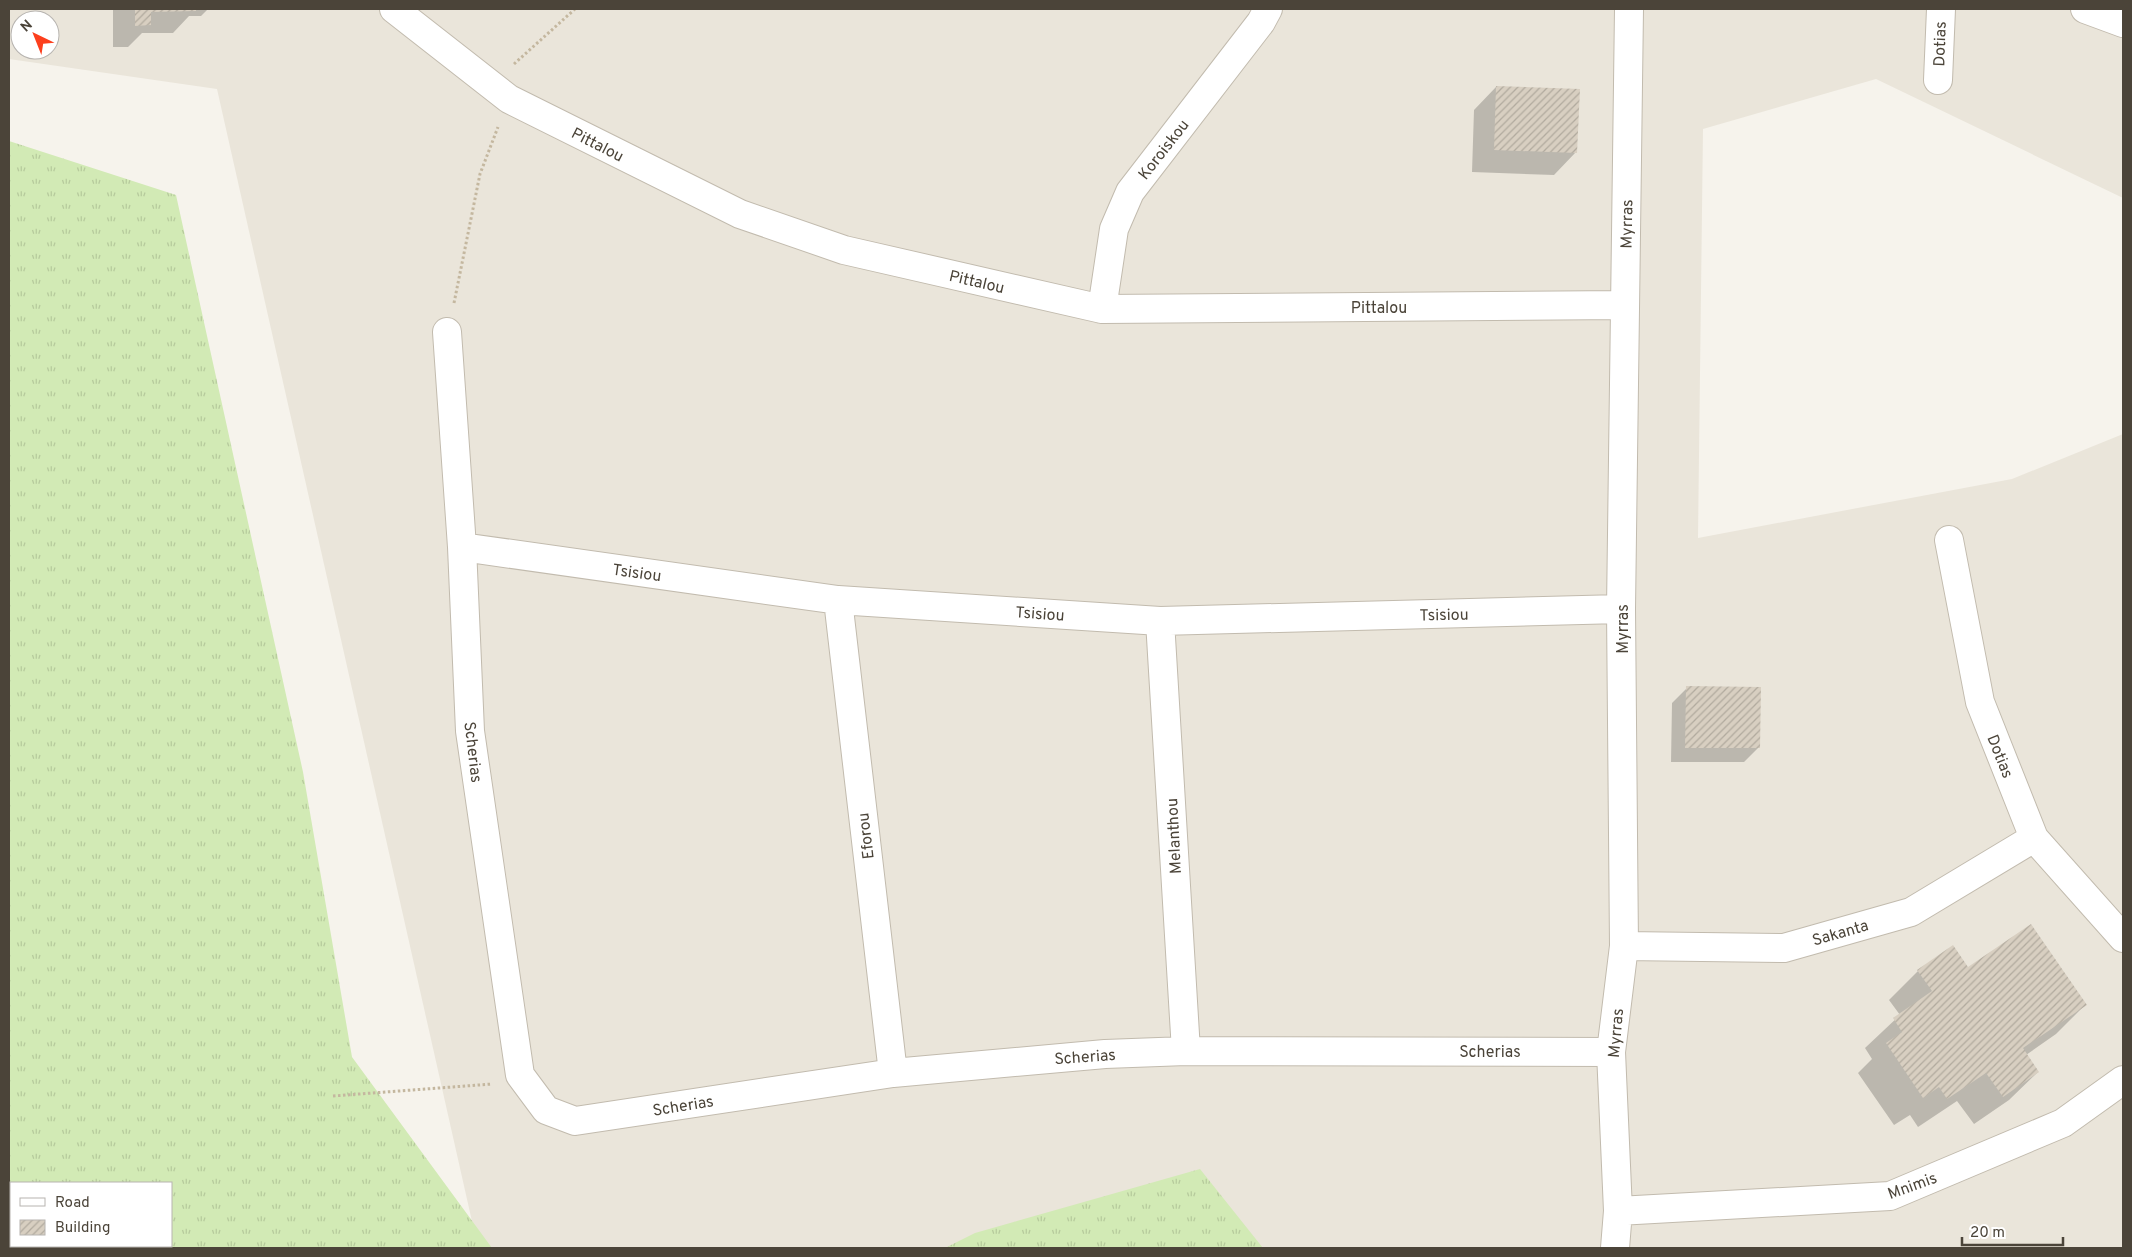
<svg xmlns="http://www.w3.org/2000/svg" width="2132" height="1257" viewBox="0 0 2132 1257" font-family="Overpass,sans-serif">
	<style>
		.residential { fill: #eae5da; fill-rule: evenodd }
		.grass { fill: url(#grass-tufts) }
		.shadow { fill: #0003 }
		.building { fill: url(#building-hatch) }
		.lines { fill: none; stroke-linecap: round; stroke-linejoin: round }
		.minor-casing { stroke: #c2bbae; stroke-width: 30 }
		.path { stroke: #c4b79f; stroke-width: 3; stroke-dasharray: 2.5 2.5; stroke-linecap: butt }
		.minor { stroke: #fff; stroke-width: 28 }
		.labels { text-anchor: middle; stroke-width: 4.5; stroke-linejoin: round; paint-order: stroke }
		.street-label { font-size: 16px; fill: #4b4439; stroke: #fff }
	</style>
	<defs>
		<pattern id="grass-tufts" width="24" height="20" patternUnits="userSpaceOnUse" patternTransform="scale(1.25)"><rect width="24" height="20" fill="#d2eab5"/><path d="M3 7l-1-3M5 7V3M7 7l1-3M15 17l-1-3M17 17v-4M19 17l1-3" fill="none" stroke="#b6ca9c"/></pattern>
		<pattern id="building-hatch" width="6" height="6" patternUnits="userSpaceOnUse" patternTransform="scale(1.25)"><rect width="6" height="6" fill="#d8cfc1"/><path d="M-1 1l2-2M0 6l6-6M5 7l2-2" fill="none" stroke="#b1aa9e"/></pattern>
	</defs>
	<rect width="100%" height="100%" fill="#f6f3ec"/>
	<path class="residential" d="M9,9H2123V198L1876,79L1703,129L1698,538L2012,479L2123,434V1248H478L217,89L9,59ZM20,20H50V50H20Z"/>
	<path class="grass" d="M9,141L176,195L303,772L352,1057L492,1248H87L82,1246H171V1183H11V1211L9,1209Z
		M1200,1169L1263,1248H945L975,1233Z"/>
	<path class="shadow" d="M113,9H208L201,16H189L173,33H142L128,47H113Z
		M1496,87L1576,152L1554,175L1472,172L1474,110Z
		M1687,688L1759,747L1744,762H1671L1672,703Z
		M1968,969L2085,1005L2056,1034L2026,1055L2038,1072L2009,1100L1974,1124L1957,1101L1918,1127L1910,1115L1894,1125L1858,1073L1872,1059L1865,1048L1900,1015L1889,1000L1918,971Z"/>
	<path class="building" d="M135,9H196V11L151,12V25L135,26Z
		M1496,86L1580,89L1577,153L1494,150Z
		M1686,686L1761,687L1760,748H1685Z
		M2031,924L2087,1005L2023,1048L2039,1072L2003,1097L1986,1073L1947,1099L1939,1087L1923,1098L1886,1043L1902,1032L1893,1018L1932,991L1917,970L1953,945L1968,967Z"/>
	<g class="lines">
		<g class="minor-casing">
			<path id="minor" d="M394,9L509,99L740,214L844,250L1102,309L1624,305
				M2085,9L2123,23
				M1938,80L1941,9
				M1102,309L1114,229L1130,192L1261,22L1268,9
				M447,332L462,547L470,731L520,1075L546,1110L575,1121L893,1073L1105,1054L1186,1051L1611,1052
				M1949,540L1980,702L2034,838L2123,938
				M462,547L838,600L1160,621L1621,609
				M838,600L893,1073
				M1160,621L1186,1051
				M1624,946L1784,948L1911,912L2034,838
				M1618,1211L1890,1196L2063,1123L2123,1080
				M1615,1248L1618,1211L1611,1052L1624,946L1621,609L1629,9"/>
		</g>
		<path class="path" d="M514,64L575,9
			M454,303L480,174L498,127
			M333,1096L492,1084"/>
		<use href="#minor" class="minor"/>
	</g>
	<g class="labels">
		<g class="street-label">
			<text transform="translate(1939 44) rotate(-88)" y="6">Dotias</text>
			<text transform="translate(598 144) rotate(27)" y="6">Pittalou</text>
			<text transform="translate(1163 149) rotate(-52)" y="6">Koroiskou</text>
			<text transform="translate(1626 224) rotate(-89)" y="6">Myrras</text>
			<text transform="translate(977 281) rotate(13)" y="6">Pittalou</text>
			<text x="1379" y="313">Pittalou</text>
			<text transform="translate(637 572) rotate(8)" y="6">Tsisiou</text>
			<text transform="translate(1040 613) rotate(4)" y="6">Tsisiou</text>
			<text transform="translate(1444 614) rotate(-1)" y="6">Tsisiou</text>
			<text transform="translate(1622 629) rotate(-90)" y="6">Myrras</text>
			<text transform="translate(474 752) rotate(83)" y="6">Scherias</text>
			<text transform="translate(2001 756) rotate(68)" y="6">Dotias</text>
			<text transform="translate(865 836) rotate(-97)" y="6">Eforou</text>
			<text transform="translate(1173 836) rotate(-93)" y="6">Melanthou</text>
			<text transform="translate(1840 932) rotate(-16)" y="6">Sakanta</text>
			<text transform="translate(1615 1033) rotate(-85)" y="6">Myrras</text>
			<text x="1490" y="1057">Scherias</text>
			<text transform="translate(1085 1056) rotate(-4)" y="6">Scherias</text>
			<text transform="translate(683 1105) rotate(-9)" y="6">Scherias</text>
			<text transform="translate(1912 1185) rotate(-20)" y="6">Mnimis</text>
		</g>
	</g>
	<rect width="2132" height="1257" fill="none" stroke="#4b4439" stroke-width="20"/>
	<rect x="10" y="1182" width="162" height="65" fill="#ffffff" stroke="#b7b4b0"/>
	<rect x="20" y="1198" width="25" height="8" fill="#ffffff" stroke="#b7b4b0"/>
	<text x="55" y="1207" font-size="15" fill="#4b4439">Road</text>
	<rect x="20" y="1220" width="25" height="15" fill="url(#building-hatch)" stroke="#b7b4b0"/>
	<text x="55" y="1232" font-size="15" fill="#4b4439">Building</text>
	<g transform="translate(35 35) rotate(317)"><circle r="24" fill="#ffffff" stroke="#b7b4b0"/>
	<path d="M0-4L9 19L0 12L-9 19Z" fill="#fc3f1d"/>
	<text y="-8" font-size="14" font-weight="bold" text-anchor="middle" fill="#4b4439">N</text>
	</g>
	<path d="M1962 1237v8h101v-8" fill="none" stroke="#4b4439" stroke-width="2.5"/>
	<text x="1970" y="1237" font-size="15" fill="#4b4439" stroke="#ffffff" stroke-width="4" paint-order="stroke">20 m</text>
</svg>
